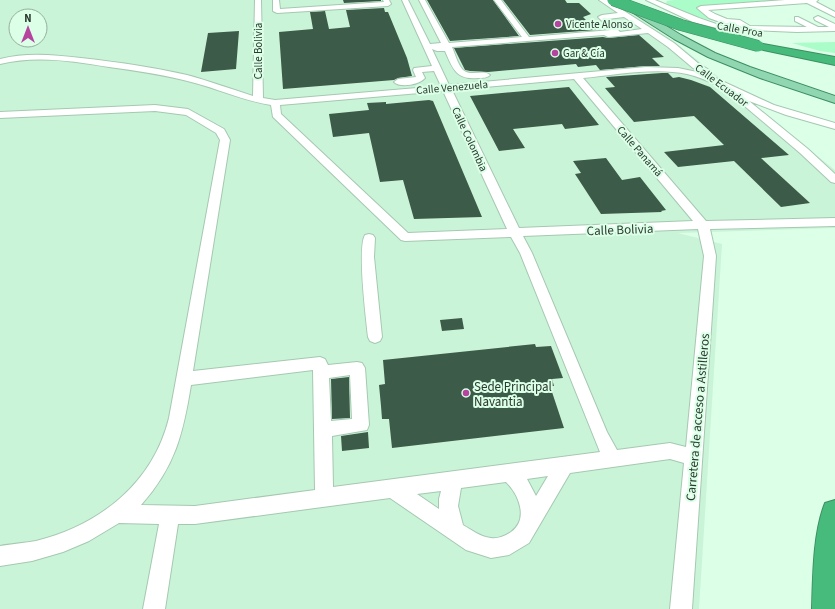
<svg xmlns="http://www.w3.org/2000/svg" width="835" height="609" viewBox="0 0 835 609" font-family="'Source Sans 3',sans-serif">
	<style>
		.built { fill: #caf4d8; fill-rule: evenodd }
		.green { fill: #aafcc8 }
		.building { fill: #3c5b48 }
		.lines { fill: none; stroke-linecap: round; stroke-linejoin: round }
		.minor-casing { stroke: #a5c8b1; stroke-width: 2 }
		.major-casing { stroke: #3d8e61; stroke-width: 2 }
		.highway-casing { stroke: #3d8e61; stroke-width: 2 }
		.minor { fill: #fff; fill-rule: evenodd }
		.major { fill: #90d6b0; fill-rule: evenodd }
		.highway { fill: #46bb7c; fill-rule: evenodd }
		.highway-bridge-casing { stroke: #3d8e61; stroke-width: 12; stroke-linecap: butt }
		.highway-bridge { stroke: #46bb7c; stroke-width: 11 }
		.poi-dot { fill: #b6449f; stroke: #dbffe7; stroke-width: 1.5 }
		.labels { text-anchor: middle; stroke-width: 4; stroke-linejoin: round; paint-order: stroke }
		.far-poi-label { font-size: 11px; fill: #2b392f; stroke: #dbffe7; text-anchor: start }
		.far-street-label { font-size: 11px; fill: #2b392f; stroke: #dbffe7 }
		.street-label { font-size: 13px; fill: #2b392f; stroke: #dbffe7 }
		.poi-label { font-size: 13px; fill: #2b392f; stroke: #dbffe7; text-anchor: start }
	</style>
	<rect width="100%" height="100%" fill="#dbffe7"/>
	<path class="built" d="M0,0H601L624,8L671,39L835,170V228L678,233L722,244L699,609H0ZM16,16H40V40H16Z"/>
	<path class="green" d="M674,0H802L699,7L707,13L749,27L766,26L799,33C751,30 716,25 671,7L666,3L667,1Z
		M835,42V53L820,51L792,43Z"/>
	<path class="building" d="M343,0H381V1L344,3Z
		M427,0H493L519,36L450,41Z
		M503,0H565L567,3H579L591,14L583,17L596,30L530,35Z
		M384,8L385,12H388L407,58L412,76L398,78L394,80L283,89L279,32L313,29L310,12L325,11L329,29L350,27L346,10Z
		M239,31L236,69L201,72L208,33Z
		M639,35L664,57L652,58L660,66H646L600,70L596,65L578,67L576,64L488,72L470,71L465,70L454,48L603,37L608,38Z
		M662,73H668L673,78L679,77L691,80L710,87L789,155L761,158L810,203L781,207L734,161L678,167L664,152L724,145L694,116L634,122L605,88L615,87L606,77Z
		M569,87L599,125L565,129L562,124L513,129L525,148L499,151L470,96Z
		M429,100L433,101L482,217L414,219L403,180L380,182L369,133L333,137L329,114L369,110L367,103L386,102V104Z
		M606,158L622,180L640,177L666,210L661,211L662,212L601,214L575,174L581,173L573,161Z
		M462,318L464,329L442,331L440,320Z
		M535,344L536,347L551,346L563,378L552,379L554,386H550L564,428L392,448L389,419H382L381,406L379,385L385,384L383,360Z
		M349,377L350,418L332,419L331,379Z
		M368,432L369,448L342,451L341,436Z"/>
	<g class="lines">
		<g class="minor-casing">
			<path id="minor" d="M255,0H261L263,98L275,100L441,86L434,71L422,72L425,78C419,85 400,88 394,82L398,79L416,77L413,70L414,68L432,66L402,0H408L430,44L441,43L419,0H425L449,43L522,37L494,0H501L529,37L611,30L598,17L602,15L618,13L599,0H607L674,43L699,64L711,71L712,73L709,75L774,105L835,123V129L786,115L749,101L808,149L835,174V183L831,182L800,153L741,103L739,101L744,98C726,89 707,79 687,74C655,67 615,75 583,78L706,221L835,218V226L710,229L716,256L692,609H670L684,463L670,459L570,473L529,543L509,555L491,558L466,550L390,498L195,524H178L165,609H143L159,524L119,523L89,541L63,552L32,561L0,566V546C12,544 25,543 36,541C100,525 153,483 169,418L220,140L216,133L186,115L155,111L0,118V112L155,105L188,109L224,129L230,140L193,371L320,357L325,359L328,365L357,362L362,363L365,368L369,425L367,430L332,436L333,487L600,452L520,253L511,237L405,241L401,240L273,117L271,105C245,101 221,90 195,83C167,75 138,71 109,67C72,61 36,55 0,64V59C27,52 54,55 81,58C117,62 152,67 187,75C209,81 231,89 253,96ZM624,17L642,29L620,32L608,19ZM648,33L668,47L693,68L702,73L678,68L646,67L449,85L432,49L437,51H445C453,69 456,80 478,78C483,78 487,78 490,75C483,69 471,77 463,70C458,65 455,54 452,47L604,35L608,37ZM574,79L693,221L519,228L452,90ZM443,91L507,229L408,233L281,114L280,105ZM698,229L704,256L686,447L670,443L617,450L607,432L532,253L523,236ZM313,370L315,490L195,506L141,505C175,467 183,434 191,385ZM350,375L352,419L331,421L329,378ZM548,476L536,496L527,479ZM506,482C519,495 529,519 511,532C505,536 497,539 491,538C480,537 472,530 463,525L458,506L461,488ZM441,491L439,499V509L417,494Z
				M273,0H279L280,9L384,2L383,0H389L391,4L388,6L277,13L273,11Z
				M646,0H655L699,18L725,27L721,29L693,22Z
				M785,0H818L816,2L835,12V17L807,3L708,10L715,14L727,19L740,20L750,26L807,27L795,21V17H798L818,27H829L815,20L814,18L818,16L835,24V31L797,32L748,30L735,24L723,23L709,18L697,8L701,6Z
				M369,234L373,235L375,238L374,257L382,337L380,341L375,343L370,341L368,337C366,318 357,248 365,235Z"/>
		</g>
		<g class="major-casing">
			<path id="major" d="M627,2L681,35L715,53L750,67L835,96V103L760,78L708,57L674,39L624,7L623,5Z"/>
		</g>
		<g class="highway-casing">
			<path id="highway" d="M758,43L835,57V65L754,48L752,46L754,44Z
				M835,500V609H812C813,577 813,533 825,503Z"/>
		</g>
		<use href="#minor" class="minor"/>
		<use href="#major" class="major"/>
		<use href="#highway" class="highway"/>
		<g class="highway-bridge-casing">
			<path id="highway-bridge" d="M613,0L681,25L758,46"/>
		</g>
		<use href="#highway-bridge" class="highway-bridge"/>
	</g>
	<g class="poi-dot">
		<circle cx="558" cy="24" r="4"/>
		<circle cx="555" cy="53" r="4"/>
		<circle cx="466" cy="393" r="4"/>
	</g>
	<g class="labels">
		<g class="far-poi-label">
			<text x="566" y="28">Vicente Alonso</text>
			<text x="563" y="57">Gar &amp; Cía</text>
		</g>
		<g class="far-street-label">
			<text transform="translate(740 29) rotate(10)" y="4">Calle Proa</text>
			<text transform="translate(258 51) rotate(-90)" y="4">Calle Bolivia</text>
			<text transform="translate(722 85) rotate(37)" y="4">Calle Ecuador</text>
			<text transform="translate(452 87) rotate(-5)" y="4">Calle Venezuela</text>
			<text transform="translate(470 139) rotate(65)" y="4">Calle Colombia</text>
			<text transform="translate(640 151) rotate(49)" y="4">Calle Panamá</text>
		</g>
		<g class="street-label">
			<text transform="translate(620 229) rotate(-2)" y="5">Calle Bolivia</text>
			<text transform="translate(697 417) rotate(-85)" y="5">Carretera de acceso a Astilleros</text>
		</g>
		<g class="poi-label">
			<text x="474" y="391">Sede Principal<tspan x="474" dy="15">Navantia</tspan></text>
		</g>
	</g>
	<g transform="translate(28 28)"><circle r="19" fill="#dbffe7" stroke="#95b09d"/>
	<path d="M0-3L7 15L0 10L-7 15Z" fill="#b6449f"/>
	<text y="-6" font-size="11" font-weight="bold" text-anchor="middle" fill="#2b392f">N</text>
	</g>
</svg>
